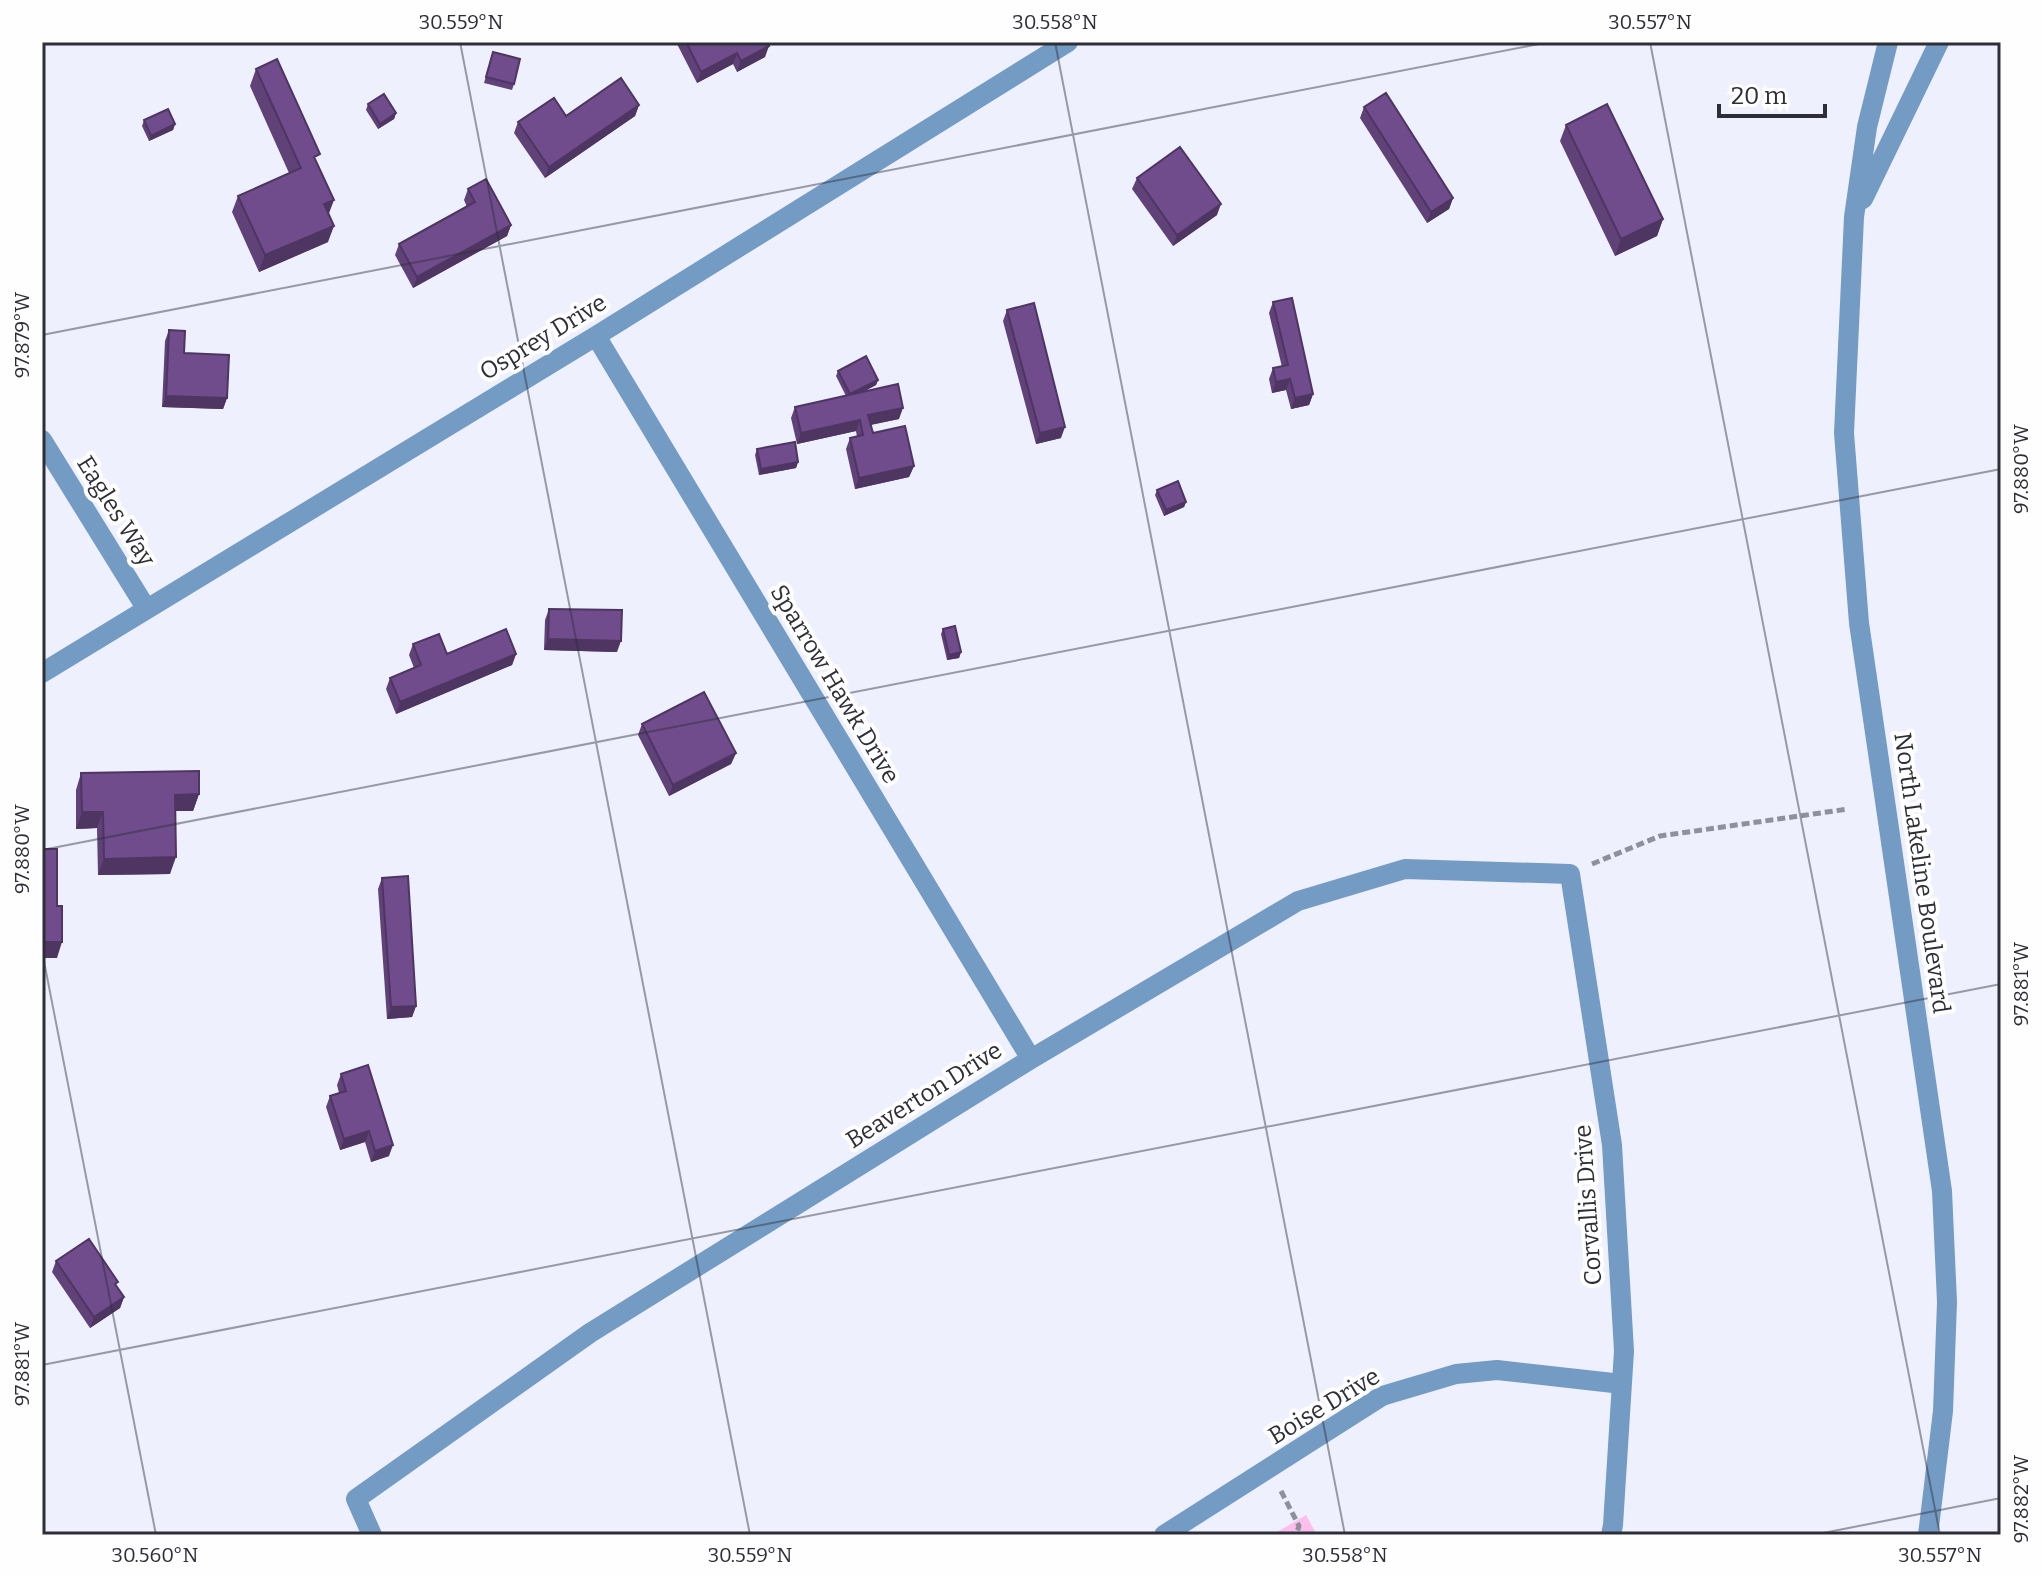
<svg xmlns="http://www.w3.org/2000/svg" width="2043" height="1577" viewBox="0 0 2043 1577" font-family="Bitter,serif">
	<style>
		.green { fill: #febeeb }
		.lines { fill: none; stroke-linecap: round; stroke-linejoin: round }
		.path { stroke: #8e909b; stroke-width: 5; stroke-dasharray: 8 4; stroke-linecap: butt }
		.minor { stroke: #749bc4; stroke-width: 20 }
		.tertiary { stroke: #749bc4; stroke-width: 20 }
		.wall { fill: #604178 }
		.shaded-wall { fill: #4e3562 }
		.building { fill: #704c8c; stroke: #4e3562; stroke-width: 2 }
		.ticks { fill: none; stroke: #2d2e37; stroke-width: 2; stroke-opacity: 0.45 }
		.labels { text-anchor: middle; stroke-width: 8; stroke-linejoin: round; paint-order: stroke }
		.street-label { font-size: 24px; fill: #2d2e37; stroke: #fefefe }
		.neatline { fill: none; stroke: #2d2e37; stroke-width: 3 }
		.ticks-label { font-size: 20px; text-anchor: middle; fill: #2d2e37 }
	</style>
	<rect width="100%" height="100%" fill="#eef0fe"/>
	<path class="green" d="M1306,1515L1317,1535H1272Z"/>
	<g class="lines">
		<path class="path" d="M1592,864L1660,836L1848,809
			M1281,1491L1299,1526L1296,1535"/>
		<path class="minor" d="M596,336L1031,1059
			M42,440L146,608
			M42,673L596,336L1068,42
			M372,1535L356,1499L590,1333L1031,1059L1298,901L1405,869L1570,874L1612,1145L1624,1351L1613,1525L1611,1535
			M1164,1535L1382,1396L1456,1374L1497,1370L1622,1384"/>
		<path class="tertiary" d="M1888,42L1867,127L1854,217L1844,433L1859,623L1942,1191L1947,1302L1943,1411L1928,1535
			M1863,199L1939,42"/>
	</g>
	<path class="wall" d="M676,42H767L765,57L737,72L733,64L697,83Z
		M491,58L514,84L512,90L484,83Z
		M256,69L317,163L329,214L328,242L259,272L232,212L238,196L289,173L250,86Z
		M368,104L396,113L394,119L378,129L366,110Z
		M639,105L635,116L545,178L514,133L518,122Z
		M1364,107L1453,198L1449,209L1427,223L1360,118Z
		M144,120L175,124L173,130L149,141L142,126Z
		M1566,125L1663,219L1657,236L1615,256L1560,141Z
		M1137,178L1217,215L1173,246L1132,189Z
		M468,189L511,225L507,236L413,288L395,255L399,244L467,207L464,200Z
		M1273,302L1313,394L1309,405L1291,409L1286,390L1272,393L1269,379L1273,368L1282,367L1269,313Z
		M1007,310L1061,438L1036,444L1003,321Z
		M169,330L184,353L227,398L223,409L162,407L165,341Z
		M838,371L878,380L876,385L863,392L899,419L871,425L873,433L914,466L909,477L855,489L846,449L850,438L857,437L856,431L797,444L791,418L795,407L846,396L836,376Z
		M757,449L798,462L796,468L759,475L755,455Z
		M1157,490L1186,502L1184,507L1164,516L1155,495Z
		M549,609L617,652L544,650L545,620Z
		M943,629L961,652L959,658L947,660L941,634Z
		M413,644L447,654H516L512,665L396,714L386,689L390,678L414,668L409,655Z
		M642,724L736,753L731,764L669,796L638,735Z
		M81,773L199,794L193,811H176L170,874L98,875L97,828L76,829V790Z
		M382,878L416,1006L412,1017L387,1019L378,889Z
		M341,1074L389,1156L371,1162L365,1142L340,1150L326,1107L330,1096L339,1093L337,1085Z
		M56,1261L117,1286L124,1297L120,1308L90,1328L52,1272Z"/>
	<path class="shaded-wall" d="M769,46L765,57L737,72L741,61Z
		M737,53L733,64L697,83L701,72Z
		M639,105L635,116L545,178L549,167Z
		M396,113L394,119L378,129L380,124Z
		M175,124L173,130L149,141L151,136Z
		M1453,198L1449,209L1427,223L1431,212Z
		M334,200L328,216L324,204Z
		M1221,204L1217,215L1173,246L1177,235Z
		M1663,219L1657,236L1615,256L1621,239Z
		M511,225L507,236L413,288L417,277Z
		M334,226L328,242L259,272L265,255Z
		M1290,379L1286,390L1272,393L1276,382Z
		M878,380L876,385L848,400L850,394Z
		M1313,394L1309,405L1291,409L1295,398Z
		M166,396L227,398L223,409L162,407Z
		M903,408L899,419L864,426L868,415Z
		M860,420L856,431L797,444L801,433Z
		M1065,427L1061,438L1036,444L1040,433Z
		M798,462L796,468L759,475L761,469Z
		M914,466L909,477L855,489L859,478Z
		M1186,502L1184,507L1164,516L1166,510Z
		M548,639L621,641L617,652L544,650Z
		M961,652L959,658L947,660L949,655Z
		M516,654L512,665L396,714L400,702Z
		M736,753L731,764L669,796L673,785Z
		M199,794L193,811H170L175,795Z
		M82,812H103L97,828L76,829Z
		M176,857L170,874L98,875L104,859Z
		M42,942H62L57,958H42Z
		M416,1006L412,1017L387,1019L391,1007Z
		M369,1131L365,1142L340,1150L344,1139Z
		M393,1145L389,1156L371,1162L375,1151Z
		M124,1297L120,1308L90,1328L94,1317Z"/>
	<path class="building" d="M686,42H767L769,46L741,61L737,53L701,72Z
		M493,52L520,59L514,84L486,77Z
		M277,59L320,154L314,157L334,200L324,204L334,226L265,255L238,196L301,168L256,69Z
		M621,78L639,105L549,167L518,122L554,98L566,116Z
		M1386,93L1453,198L1431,212L1364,107Z
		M384,94L396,113L380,124L368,104Z
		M1607,104L1663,219L1621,239L1566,125Z
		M168,109L175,124L151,136L144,120Z
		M1180,147L1221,204L1177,235L1137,178Z
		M486,179L511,225L417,277L399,244L475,202L468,189Z
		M1292,298L1313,394L1295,398L1290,379L1276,382L1273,368L1288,365L1273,302Z
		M1034,303L1065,427L1040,433L1007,310Z
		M169,330L185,331L184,353L229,355L227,398L166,396Z
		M866,356L878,380L850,394L838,371Z
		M898,384L903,408L868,415L873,433L905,426L914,466L859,478L850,438L863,435L860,420L801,433L795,407Z
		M795,442L798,462L761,469L757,449Z
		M1178,481L1186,502L1166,510L1157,490Z
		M549,609L622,610L621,641L548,639Z
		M955,626L961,652L949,655L943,629Z
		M506,629L516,654L400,702L390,678L421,665L413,644L439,634L447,654Z
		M704,692L736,753L673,785L642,724Z
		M199,771V794L175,795L176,857L104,859L103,812H82L81,773Z
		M42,849H57V906H62V942H42Z
		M408,876L416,1006L391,1007L382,878Z
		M368,1065L393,1145L375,1151L369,1131L344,1139L330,1096L346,1091L341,1074Z
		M89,1239L118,1282L115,1284L124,1297L94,1317L56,1261Z"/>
	<path class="ticks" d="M460,42L750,1535M1055,42L1345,1535M1650,42L1940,1535M42,335L1549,42M42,850L2001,469M42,951L156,1535M42,1365L2001,984M1813,1535L2001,1498"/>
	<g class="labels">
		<g class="street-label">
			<text transform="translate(543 337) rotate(-31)" y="8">Osprey Drive</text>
			<text transform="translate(116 511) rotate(58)" y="8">Eagles Way</text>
			<text transform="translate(835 684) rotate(59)" y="8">Sparrow Hawk Drive</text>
			<text transform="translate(1922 873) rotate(82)" y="8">North Lakeline Boulevard</text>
			<text transform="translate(924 1095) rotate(-32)" y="8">Beaverton Drive</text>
			<text transform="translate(1588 1205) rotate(-94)" y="8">Corvallis Drive</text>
			<text transform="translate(1324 1406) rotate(-31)" y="8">Boise Drive</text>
		</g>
	</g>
	<rect width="2043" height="1577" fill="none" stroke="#fefefe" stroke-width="88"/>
	<path d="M1719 104v12h106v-12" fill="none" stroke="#2d2e37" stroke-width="4"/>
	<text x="1731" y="104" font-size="24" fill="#2d2e37" stroke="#fefefe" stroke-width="6" paint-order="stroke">20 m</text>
	<rect x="44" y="44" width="1955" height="1489" class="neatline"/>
	<g class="ticks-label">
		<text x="461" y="29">30.559°N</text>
		<text x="1055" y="29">30.558°N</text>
		<text x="1650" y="29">30.557°N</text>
		<text transform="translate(22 335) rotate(-90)" y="7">97.879°W</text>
		<text transform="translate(2021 469) rotate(-90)" y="7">97.880°W</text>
		<text transform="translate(22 849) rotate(-90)" y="7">97.880°W</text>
		<text transform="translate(2021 984) rotate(-90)" y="7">97.881°W</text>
		<text transform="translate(22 1364) rotate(-90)" y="7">97.881°W</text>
		<text transform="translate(2021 1499) rotate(-90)" y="7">97.882°W</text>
		<text x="155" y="1562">30.560°N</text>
		<text x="750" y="1562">30.559°N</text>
		<text x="1345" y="1562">30.558°N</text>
		<text x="1940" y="1562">30.557°N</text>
	</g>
</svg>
